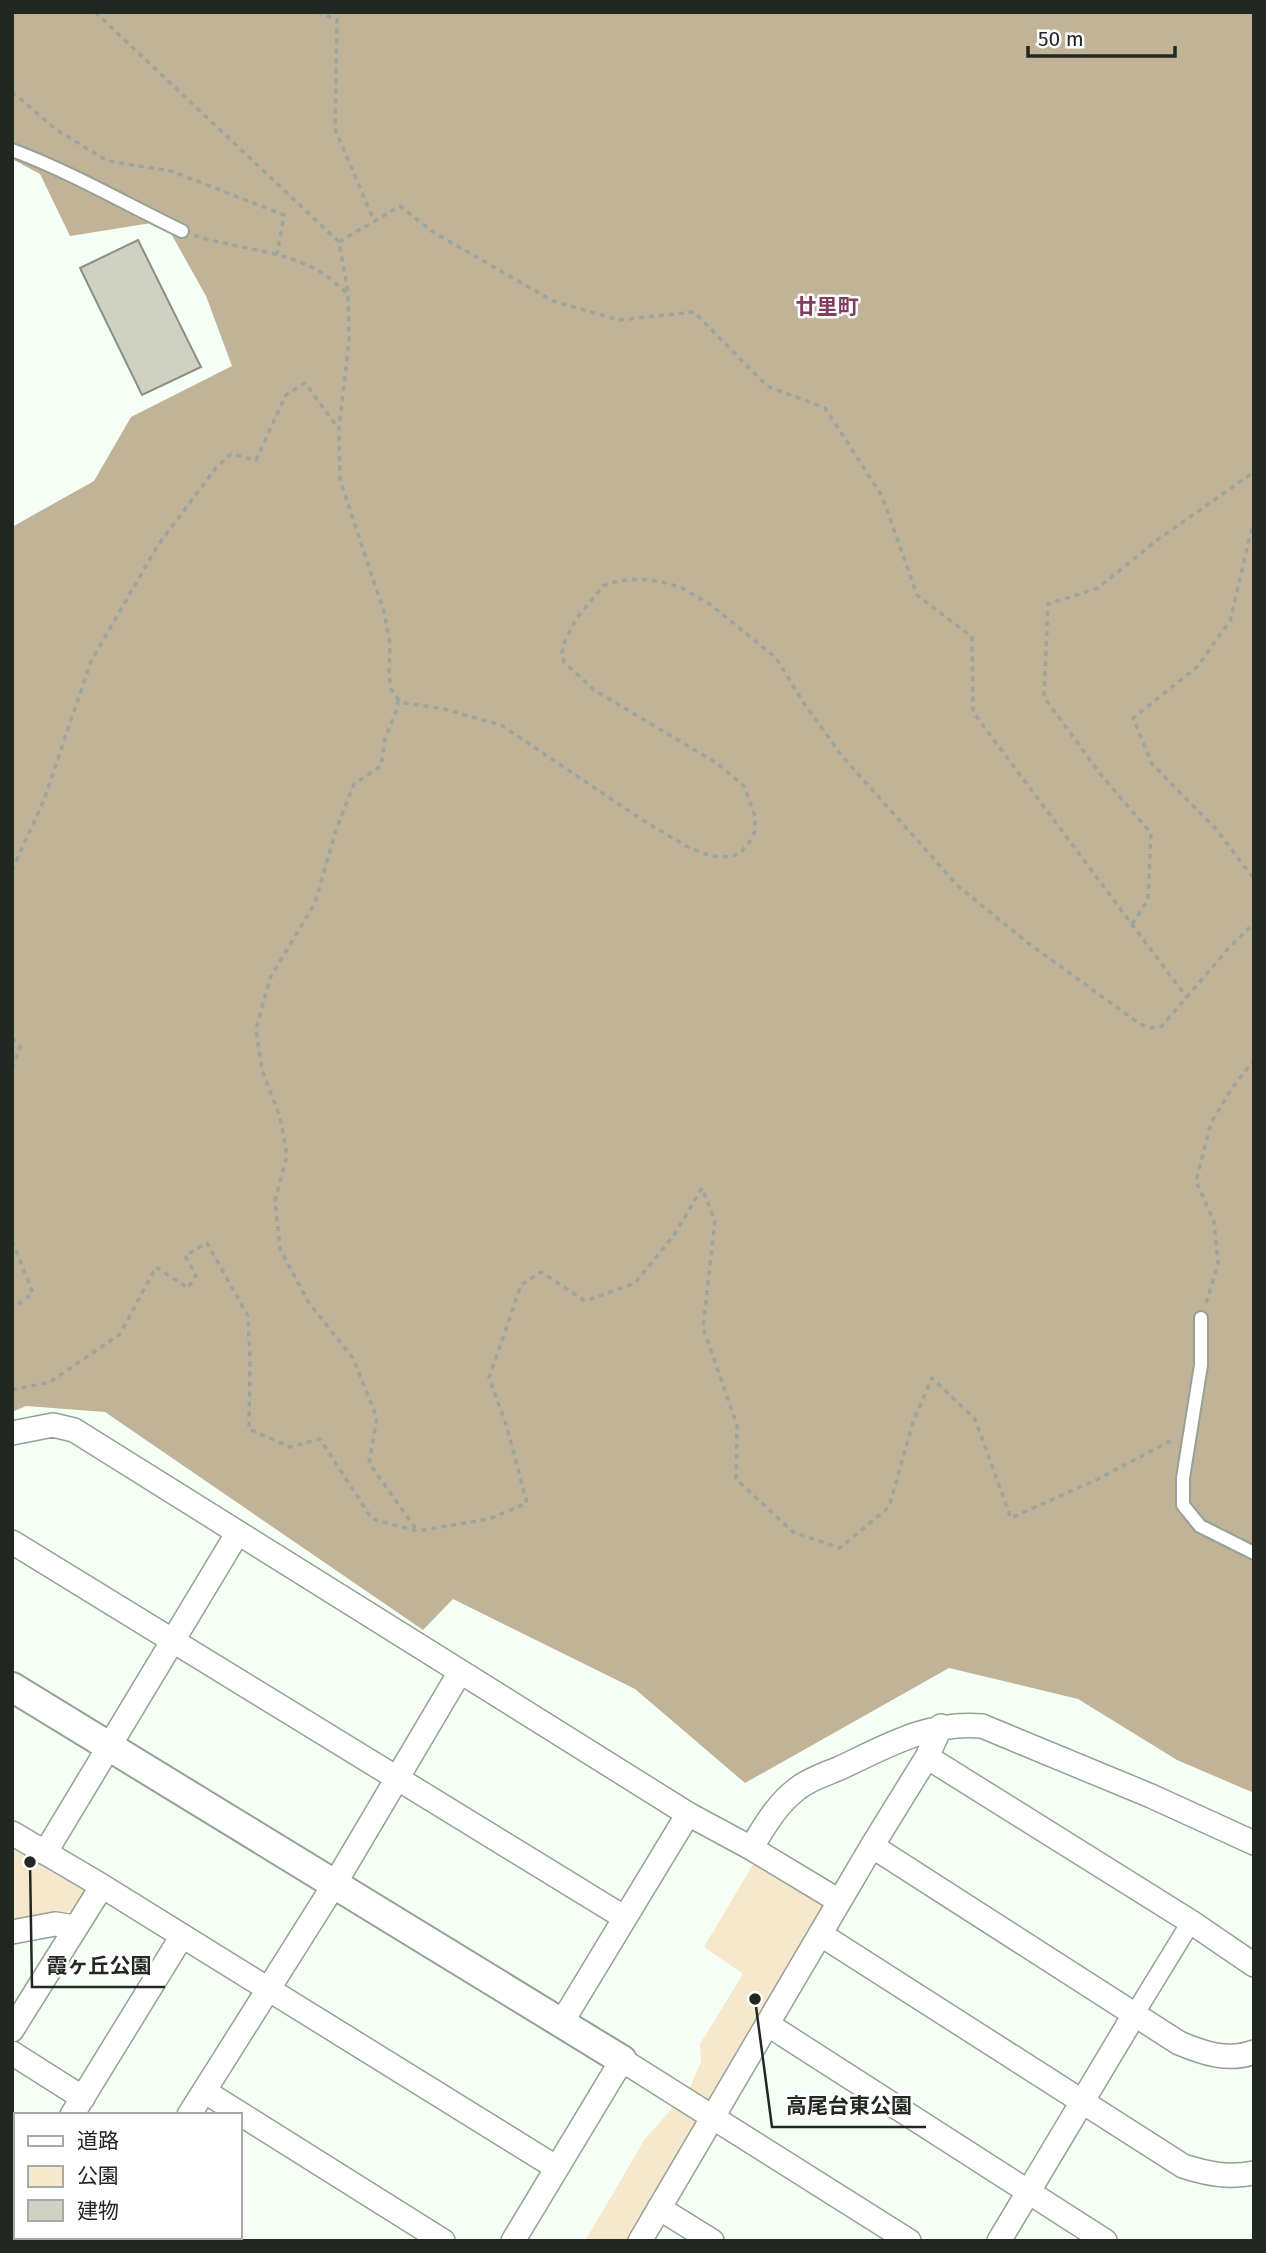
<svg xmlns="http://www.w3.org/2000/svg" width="1266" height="2253" viewBox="0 0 1266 2253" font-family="'Fira Sans','Noto Sans JP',sans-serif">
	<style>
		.green { fill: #f6e8cd }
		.forest { fill: #c1b397 }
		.building { fill: #cfd1c2; stroke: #8c8f81; stroke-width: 2 }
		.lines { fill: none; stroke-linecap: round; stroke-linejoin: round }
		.service-casing { stroke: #96a196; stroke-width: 16 }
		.pedestrian-casing { stroke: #96a196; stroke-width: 21 }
		.minor-casing { stroke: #96a196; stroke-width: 26 }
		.tertiary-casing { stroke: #96a196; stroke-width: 32 }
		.path { stroke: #9ca49c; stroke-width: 3.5; stroke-dasharray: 5 5; stroke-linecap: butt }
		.service { stroke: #fff; stroke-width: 12 }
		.pedestrian { stroke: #fff; stroke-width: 18 }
		.minor { stroke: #fff; stroke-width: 23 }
		.tertiary { stroke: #fff; stroke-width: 28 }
		.labels { text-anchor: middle; stroke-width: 5; stroke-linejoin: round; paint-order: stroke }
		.neighbourhood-label { font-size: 21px; font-weight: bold; fill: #813d5c; stroke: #fff }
		.leader { fill: none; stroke: #222722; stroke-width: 2.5 }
		.callout-dot { fill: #222722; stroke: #fff; stroke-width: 2.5 }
		.callout-label { font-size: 21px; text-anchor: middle; font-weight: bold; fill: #222722; stroke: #fff; stroke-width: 5; stroke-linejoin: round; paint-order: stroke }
	</style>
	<rect width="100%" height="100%" fill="#f5fff5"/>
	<path class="green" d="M12,1840L84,1884L85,1898L76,1910L12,1922Z
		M760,1853L839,1901L640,2241H585L645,2139L681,2098L685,2099L701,2061L700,2044L743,1974L704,1947Z"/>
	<path class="forest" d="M12,12H1254V1793L1177,1760L1078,1699L949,1668L745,1783L635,1689L453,1599L423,1630L105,1412L26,1406L12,1412V527L94,481L131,417L232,366L206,296L164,221L70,236L40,174L12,159Z"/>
	<path class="building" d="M138,240L201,367L142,395L80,268Z"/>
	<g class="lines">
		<g class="service-casing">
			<path id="service" d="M12,150C71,172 126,204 182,231
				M1201,1318V1365L1183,1478V1505L1200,1526L1254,1553"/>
		</g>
		<g class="pedestrian-casing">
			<path id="pedestrian" d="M1134,2015L1191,1922"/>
		</g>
		<g class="minor-casing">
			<path id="minor" d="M12,1433L53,1425L74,1430L688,1814L751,1848L839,1901
				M12,1542L625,1918
				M927,1757L1191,1922L1254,1965
				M12,1833L102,1886L557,2168
				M872,1846L1179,2043C1203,2053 1228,2062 1254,2052
				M751,1848C765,1826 776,1805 797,1789C809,1779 826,1774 840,1768C887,1746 929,1721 982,1726L1151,1796L1254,1843
				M45,1853L237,1534
				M12,1932L55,1924L76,1927
				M820,1934L1183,2166C1208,2174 1228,2178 1254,2173
				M562,2022L688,1814
				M767,2024L1105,2241
				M12,2030L102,1886
				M12,2053L83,2098
				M204,2091L443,2241
				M72,2115L182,1936
				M189,2115L334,1885L460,1672
				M659,2208L712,2241
				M12,2213L16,2208
				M96,2237L101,2241
				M223,2237L229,2241
				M513,2241L622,2060L909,2241
				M640,2241L872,1846L927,1757L941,1726
				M999,2241L1134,2015"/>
		</g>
		<g class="tertiary-casing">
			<path id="tertiary" d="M12,1687L622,2060"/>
		</g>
		<path class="path" d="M95,12L339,242L348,292
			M317,12L337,20L335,129L374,221
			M12,92L57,130L107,161L171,171L284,215L277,254
			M194,235C235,249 280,249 319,271C329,276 339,287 348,294L349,341L339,429L340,480L384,612L390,643L389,673L391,689L398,699L405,703L444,709L501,725L641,819L686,846L710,856L731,857L740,853L749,843L755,831V816L744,786L718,764L594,690L564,662L562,653L565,641L576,619L603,586L618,581L639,579L663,582L682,588L711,605L776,658L803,702L842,756L958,886L1028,943L1140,1024L1150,1028L1162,1026L1228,949L1254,923
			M339,242L400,206L433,232L553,301L619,320L694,312L767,386L825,408L882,496L917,595L972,637L973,712L1187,998
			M1254,519L1230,621L1197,667L1133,718L1152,764L1216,829L1254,879
			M398,700L397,709L385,739L381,766L354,784L336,830L315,903L270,978L256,1030L262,1070L280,1117L287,1155L275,1201L280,1249L309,1303L353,1358L377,1418L369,1463L416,1529
			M12,870L44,800L91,661L158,545L215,469L231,454L256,460L286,395L305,383L338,428
			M1132,924L1148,900L1151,833L1101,775L1044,697L1048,604L1098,588L1157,540L1254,472
			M12,1038L20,1047L12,1069
			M12,1241L33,1293L12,1309
			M1206,1303L1218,1264L1214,1222L1196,1181L1211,1123L1232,1088L1254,1060
			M12,1390L50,1382L120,1334L156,1267L188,1288L196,1275L185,1256L207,1243L248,1316L250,1360L249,1429L290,1447L320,1439L372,1519L417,1531L489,1519L527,1503L506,1424L489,1378L521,1285L541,1272L585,1301L635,1283L674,1235L702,1188L715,1221L703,1328L737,1425L736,1479L793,1532L840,1548L889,1507L913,1422L932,1378L975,1419L1011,1518L1098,1479L1172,1440"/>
		<use href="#service" class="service"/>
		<use href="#pedestrian" class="pedestrian"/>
		<use href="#minor" class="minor"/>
		<use href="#tertiary" class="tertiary"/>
	</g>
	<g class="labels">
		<g class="neighbourhood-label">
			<text x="827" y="314">廿里町</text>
		</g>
	</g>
	<path class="leader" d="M30 1862L32 1987H165M755 1999L772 2127H926"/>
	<g class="callout-dot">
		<circle cx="30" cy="1862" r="7"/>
		<circle cx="755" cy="1999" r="7"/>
	</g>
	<g class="callout-label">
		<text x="99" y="1973">霞ヶ丘公園</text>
		<text x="849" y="2113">高尾台東公園</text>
	</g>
	<rect width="1266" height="2253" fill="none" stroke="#222722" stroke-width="28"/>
	<rect x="14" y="2113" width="228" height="126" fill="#ffffff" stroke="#a7a9a7" stroke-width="2"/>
	<rect x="28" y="2136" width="35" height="10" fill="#ffffff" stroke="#a7a9a7" stroke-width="2"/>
	<text x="77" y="2148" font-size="21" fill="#222722">道路</text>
	<rect x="28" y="2166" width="35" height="21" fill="#f6e8cd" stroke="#a7a9a7" stroke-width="2"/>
	<text x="77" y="2183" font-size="21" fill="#222722">公園</text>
	<rect x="28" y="2200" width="35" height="21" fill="#cfd1c2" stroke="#a7a9a7" stroke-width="2"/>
	<text x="77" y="2218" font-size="21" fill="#222722">建物</text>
	<path d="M1028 46v10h147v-10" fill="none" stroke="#222722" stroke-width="3.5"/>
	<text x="1038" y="46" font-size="21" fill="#222722" stroke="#ffffff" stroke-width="5" paint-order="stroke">50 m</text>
</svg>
